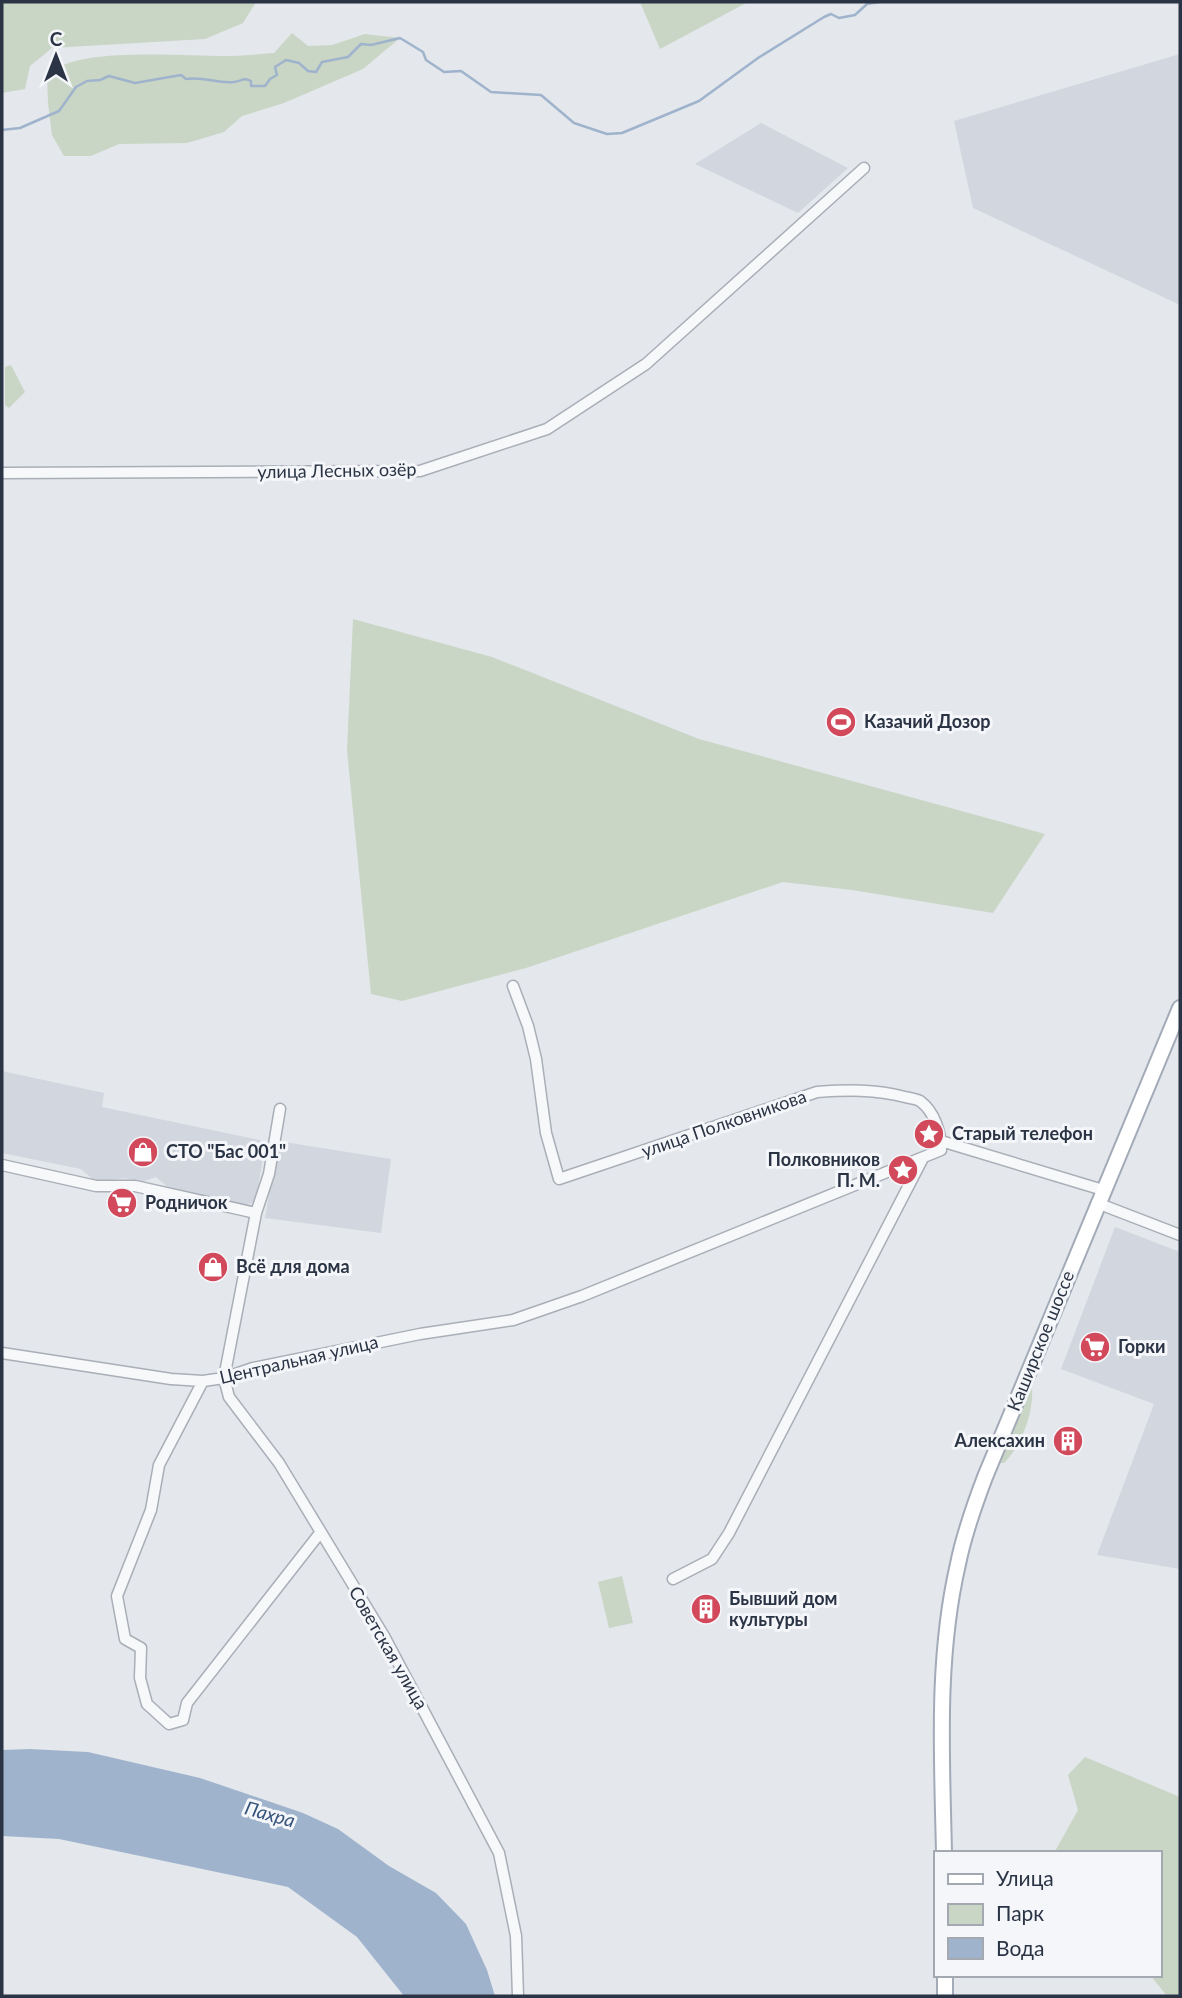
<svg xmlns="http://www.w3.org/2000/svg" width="1182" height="1998" viewBox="0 0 1182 1998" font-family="Lato,sans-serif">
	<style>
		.built { fill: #d2d6de }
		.green { fill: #c9d6c5 }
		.water { fill: #9fb4cc }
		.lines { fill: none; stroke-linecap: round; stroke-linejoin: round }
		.stream { stroke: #9fb4cc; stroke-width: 2.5 }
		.street-casing { stroke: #a9aeb7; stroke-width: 13 }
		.primary-casing { stroke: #a3abb8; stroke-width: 18 }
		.street { stroke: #f7f8fa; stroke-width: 10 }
		.primary { stroke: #fff; stroke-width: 14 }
		.labels { text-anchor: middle; stroke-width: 6; stroke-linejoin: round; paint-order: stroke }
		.street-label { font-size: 18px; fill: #2b3445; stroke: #f4f6f9 }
		.poi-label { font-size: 18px; font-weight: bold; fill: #2b3445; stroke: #f4f6f9; text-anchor: start }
		.water-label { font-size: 19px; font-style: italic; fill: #34527a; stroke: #f4f6f9 }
	</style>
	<rect width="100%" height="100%" fill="#e4e7ec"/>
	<path class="built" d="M1180,54V305L973,208L954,121Z
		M761,123L848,168L798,213L695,164Z
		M2,1071L104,1093L102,1107L260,1140L264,1153L255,1203L246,1204L170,1189L156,1177L142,1182L125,1178L96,1182L81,1169L2,1153Z
		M278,1141L391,1159L381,1233L265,1218Z
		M1115,1227L1180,1252V1569L1097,1555L1154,1404L1061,1369Z"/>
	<path class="green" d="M2,2H256L243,23L205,39L52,48L30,66L25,89L2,93Z
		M640,2H748L660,49Z
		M292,33L308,46L332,45L365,34L400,38L363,69L284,103L242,116L224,132L187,143L119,144L91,156H64L52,135L48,103L47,75C76,45 188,57 231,56C246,56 260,54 274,53Z
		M11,365L25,392L9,408L5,405V367Z
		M353,619L492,657L699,739L1045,834L993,913L852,890L783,882L526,968L402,1001L371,994L347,750Z
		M1028,1386L1032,1388C1034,1413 1021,1446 1004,1463H996Z
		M622,1576L633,1623L609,1628L598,1582Z
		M1085,1757L1180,1797V1996H1167L1150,1975H1159V1853H1054L1078,1810L1068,1775Z"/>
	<path class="water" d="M30,1749L88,1752L200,1778L303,1813L338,1829L389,1866L436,1893L466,1924L487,1970L495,1996H404L357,1937L288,1887L59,1839L2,1836V1750Z"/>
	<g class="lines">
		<path class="stream" d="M2,130L20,128L59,111L76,87L87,81L100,80L109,76L135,83L181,75L186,79C202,76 218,84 234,82C242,81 243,77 251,81V86H265L270,79L277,75L275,67L286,60L299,63L308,71L316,72L322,62L348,57L361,44L371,45L400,38L423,52L426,60L444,72L461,71L491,92L541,95L574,123L607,134L622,133L699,101L758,58L824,17L831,14L839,18L855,15L867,4L879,2"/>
		<g class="street-casing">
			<path id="street" d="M2,473L420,471L547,429L646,364L864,168
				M280,1109L269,1174L256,1213L224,1378L229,1397L279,1463L384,1636L499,1853L516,1936L518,1996
				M941,1141L1103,1190
				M2,1165L96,1186H135L256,1213
				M1097,1203L1180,1235
				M2,1353L171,1379L203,1381L224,1378L253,1368L420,1334L513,1320L582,1296L941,1150C941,1133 935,1112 920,1101C917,1099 909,1098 905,1097C875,1089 847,1090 817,1092L559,1179L546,1133L536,1059L528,1026L513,986
				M203,1381L159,1465L151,1510L117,1596L125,1639L141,1648L140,1678L147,1704L169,1724L183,1720L187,1703L320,1533
				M673,1579L712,1559L729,1533L923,1158"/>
		</g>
		<g class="primary-casing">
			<path id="primary" d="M944,1853C942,1757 936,1659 958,1564C964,1534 974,1506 985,1477L1180,1008
				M945,1975V1996"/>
		</g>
		<use href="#street" class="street"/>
		<use href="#primary" class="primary"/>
	</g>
	<defs>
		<g id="stadium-disc" transform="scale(1.575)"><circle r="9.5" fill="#d1495b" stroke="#f4f6f9"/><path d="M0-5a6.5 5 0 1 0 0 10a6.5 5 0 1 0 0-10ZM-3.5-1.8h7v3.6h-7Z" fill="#fff"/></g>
		<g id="sight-disc" transform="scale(1.575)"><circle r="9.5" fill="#d1495b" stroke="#f4f6f9"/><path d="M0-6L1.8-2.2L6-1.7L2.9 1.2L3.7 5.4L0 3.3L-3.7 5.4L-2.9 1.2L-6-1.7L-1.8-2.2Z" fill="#fff"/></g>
		<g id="shop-disc" transform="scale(1.575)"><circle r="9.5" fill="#d1495b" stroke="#f4f6f9"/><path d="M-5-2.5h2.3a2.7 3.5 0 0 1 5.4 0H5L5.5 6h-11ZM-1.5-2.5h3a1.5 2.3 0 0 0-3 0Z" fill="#fff"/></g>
		<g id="supermarket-disc" transform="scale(1.575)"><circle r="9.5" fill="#d1495b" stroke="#f4f6f9"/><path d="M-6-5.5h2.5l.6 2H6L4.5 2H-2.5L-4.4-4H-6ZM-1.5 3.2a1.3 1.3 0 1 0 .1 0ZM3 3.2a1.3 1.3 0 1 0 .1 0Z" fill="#fff"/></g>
		<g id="building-disc" transform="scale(1.575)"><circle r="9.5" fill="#d1495b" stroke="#f4f6f9"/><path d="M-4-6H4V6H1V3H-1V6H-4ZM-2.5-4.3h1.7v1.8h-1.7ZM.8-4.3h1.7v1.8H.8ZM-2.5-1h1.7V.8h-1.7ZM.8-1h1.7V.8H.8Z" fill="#fff"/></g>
	</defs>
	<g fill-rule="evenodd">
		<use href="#stadium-disc" x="841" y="722"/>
		<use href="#sight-disc" x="929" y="1134"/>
		<use href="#shop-disc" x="143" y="1152"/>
		<use href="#sight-disc" x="903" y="1170"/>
		<use href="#supermarket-disc" x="122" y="1203"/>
		<use href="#shop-disc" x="213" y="1267"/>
		<use href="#supermarket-disc" x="1095" y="1347"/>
		<use href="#building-disc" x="1068" y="1441"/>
		<use href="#building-disc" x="706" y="1609"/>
	</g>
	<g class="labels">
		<g class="street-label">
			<text transform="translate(337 471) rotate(-1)" y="6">улица Лесных озёр</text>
			<text transform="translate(724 1124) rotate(-19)" y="6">улица Полковникова</text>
			<text transform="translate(1041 1341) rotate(-68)" y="6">Каширское шоссе</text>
			<text transform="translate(299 1360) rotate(-13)" y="6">Центральная улица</text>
			<text transform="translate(388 1648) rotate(60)" y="6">Советская улица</text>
		</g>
		<g class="poi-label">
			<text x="864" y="728">Казачий Дозор</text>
			<text x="952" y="1140">Старый телефон</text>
			<text x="166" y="1158">СТО "Бас 001"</text>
			<text x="880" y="1166" text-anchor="end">Полковников<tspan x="880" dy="21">П. М.</tspan></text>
			<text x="145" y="1209">Родничок</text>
			<text x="236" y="1273">Всё для дома</text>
			<text x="1118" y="1353">Горки</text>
			<text x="1045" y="1447" text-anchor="end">Алексахин</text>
			<text x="729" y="1605">Бывший дом<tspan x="729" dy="21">культуры</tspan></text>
		</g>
		<g class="water-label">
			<text transform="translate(270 1814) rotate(16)" y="7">Пахра</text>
		</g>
	</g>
	<rect width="1182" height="1998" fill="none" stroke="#2b3445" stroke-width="7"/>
	<rect x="934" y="1851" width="228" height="126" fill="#f4f6f9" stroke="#a4a8b1" stroke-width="2"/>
	<rect x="948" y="1874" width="35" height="10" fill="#ffffff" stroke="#a4a8b1" stroke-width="2"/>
	<text x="996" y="1886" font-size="21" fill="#2b3445">Улица</text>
	<rect x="948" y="1904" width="35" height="21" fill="#c9d6c5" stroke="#a4a8b1" stroke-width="2"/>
	<text x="996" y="1921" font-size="21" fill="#2b3445">Парк</text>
	<rect x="948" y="1938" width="35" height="21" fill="#9fb4cc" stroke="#a4a8b1" stroke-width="2"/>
	<text x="996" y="1956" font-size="21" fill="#2b3445">Вода</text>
	<g transform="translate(56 56)" stroke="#f4f6f9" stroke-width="5" paint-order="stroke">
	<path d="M0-5L12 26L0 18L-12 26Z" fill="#2b3445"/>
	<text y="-10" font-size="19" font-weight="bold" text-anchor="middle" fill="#2b3445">С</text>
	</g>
</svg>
